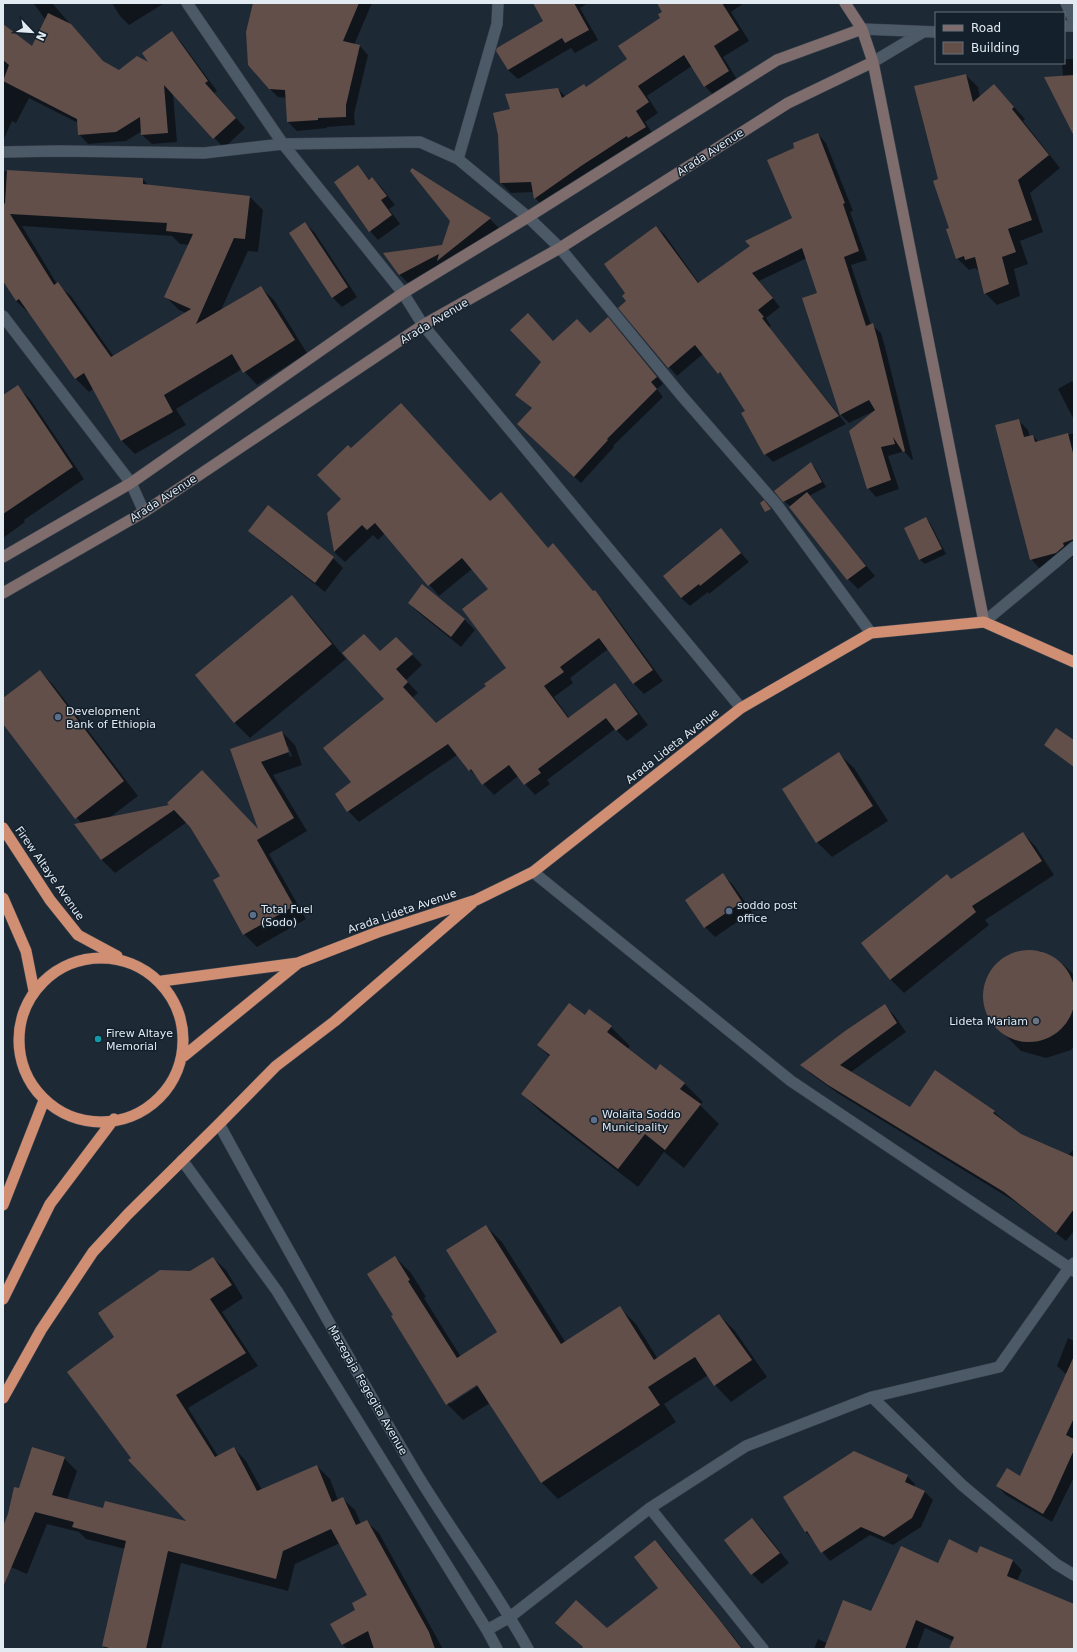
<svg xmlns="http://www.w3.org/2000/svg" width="1077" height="1652" viewBox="0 0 1077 1652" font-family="'DejaVu Sans',sans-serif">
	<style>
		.shadow { fill: #0007; fill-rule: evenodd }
		.building { fill: #634f49; fill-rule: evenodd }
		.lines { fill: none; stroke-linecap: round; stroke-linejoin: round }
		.minor-casing { stroke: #3c4650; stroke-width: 12 }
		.secondary-casing { stroke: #3c4650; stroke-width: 12 }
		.trunk-casing { stroke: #3c4650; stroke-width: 12 }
		.minor { stroke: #4c5967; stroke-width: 11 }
		.secondary { stroke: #7e6d6c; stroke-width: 11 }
		.trunk { stroke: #d08e73; stroke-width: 11 }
		.service-dot { fill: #5c6f8a; stroke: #14202c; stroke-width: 1.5 }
		.worship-dot { fill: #6b7280; stroke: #14202c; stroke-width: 1.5 }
		.culture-dot { fill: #0f9aa8; stroke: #14202c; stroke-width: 1.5 }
		.labels { text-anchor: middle; stroke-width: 3; stroke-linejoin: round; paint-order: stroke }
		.street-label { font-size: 11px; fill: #e2eaf2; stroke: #14202c }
		.poi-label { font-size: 11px; fill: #e2eaf2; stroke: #14202c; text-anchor: start }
	</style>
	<rect width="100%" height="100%" fill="#1e2936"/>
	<path class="shadow" d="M36,3H52L104,63L119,71L150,64L172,32L181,42L217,91L214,93L245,128L224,148L173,94L177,142L152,144L142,135V131L126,141L88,144L79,134L78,123L29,98L16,123L12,121L3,141V26L106,102L34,4Z
		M112,3H162L163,4L129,25L120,16Z
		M254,3H372L354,45L360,46L368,55L354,114L355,125L327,127V128L297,131L288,122L287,98L278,97L269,88Z
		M534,3H588L580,8L598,40L575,53L571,48L518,79L508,70L544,21Z
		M658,3H744L731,12L749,41L723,57L738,81L714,96L705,86L692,66L647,96L658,113L645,122L655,137L545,208L535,198L534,192L511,193L501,183L511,110L558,89L566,97L586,88L629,60L661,18L663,12Z
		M1064,59H1074V124L1063,77L1062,63H1064Z
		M966,75L978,87L980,97L994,85L1025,119L1023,121L1060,168L1030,193L1043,232L1020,241L1028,264L1014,269L1020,296L997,305L985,293L979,271L975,268L969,270L957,258L939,180Z
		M818,134L826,143L853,211L850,212L867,260L851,265L871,325H872L881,333L885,347L913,459L912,460L902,449V452L888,456L899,489L876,497L868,488L876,410L849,423L841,415L803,299L819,293L807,258L759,281L780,307L766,318L771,326L769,327L846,424L773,462L765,454L746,412L727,381L703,354L677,376L669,367L628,301L627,293L656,227L665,235L699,283L793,219L796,148Z
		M358,166L370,180L372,178L381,187L395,205L389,209L400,224L378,240L370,231Z
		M412,170L490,219L499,228L409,284L399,274L443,246L451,221Z
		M3,171L143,179L149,186L250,197L263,210L258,252L248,251L221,310L260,287L274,300L307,353L257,385L242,369L176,409L186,425L135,454L122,441L93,389L89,392L76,379L30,314L16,301L3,279ZM22,226L172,236L180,244L189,245L166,297L179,310L186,313L114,357L71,296L57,284Z
		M305,223L315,233L357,297L342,307L332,297Z
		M614,325L663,384L657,389L663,397L613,446L614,447L581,483L525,431L533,409L523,401L554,342L591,334Z
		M1072,381L1074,383V420L1058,389Z
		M18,387L30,399L84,479L24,520L25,522L3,538V397Z
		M1018,420L1028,430L1030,437L1033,436L1039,442L1074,433V556L1066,562L1040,569L1031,559Z
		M351,450L490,502L501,494L548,549L553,545L594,592L605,602L663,681L644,694L634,684L608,649L570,678L573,683L554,697L569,718L615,684L625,695L648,725L627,741L615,729L547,780L550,784L535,795L518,776L494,795L470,770L457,755L359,822L348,811L336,794L352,783L385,699L381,652L407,649L422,665L406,680L418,693L412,698L436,724L487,686L507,668L490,589L472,569L439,596L385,533L378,540L373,535L345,562L334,552L328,513L342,499Z
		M811,463L815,468L826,487L809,496L875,576L858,589L848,579L790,506L784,501Z
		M925,518L930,523L946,554L925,564L920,560L905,529Z
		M721,530L749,562L709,594L708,592L690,606L681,598Z
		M250,531L333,558L343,568L325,592L260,541Z
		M423,586L465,620L475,630L461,647L419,613L409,603Z
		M292,597L307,612L346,659L250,738L235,723L196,675Z
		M40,671L54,686L138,796L109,818L171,806L260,832L231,750L282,732L295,745L302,765L273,775L307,831L269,854L306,919L257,947L244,934L221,877L187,822L115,873L102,860L76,825L82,824L3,722V699ZM286,746H288L292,756L290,757Z
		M839,754L854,768L888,821L832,857L817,842Z
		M1023,833L1036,847L1054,875L985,920L989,925L904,993L891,980L863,943L952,880Z
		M723,875L733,885L752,912L715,937L705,927L686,900Z
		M1041,951L1064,965L1074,975V1046L1071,1050L1046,1058L1021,1051L1006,1036L988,1016L984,991L994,967L1015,952Z
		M885,1006L894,1015L906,1032L851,1072L910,1108L994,1112L1021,1135L1068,1155L1074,1149V1231L1066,1241L1014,1201L839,1094L811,1074L802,1065Z
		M585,1017L611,1027L630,1046L627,1049L656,1071L684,1083L703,1102L700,1105L719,1124L684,1168L664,1152L638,1187L541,1112L522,1094L550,1057L538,1045Z
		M486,1226L502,1242L566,1343L620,1308L636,1324L658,1359L719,1315L735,1331L767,1377L731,1402L715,1385L708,1375L664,1404L676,1422L558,1499L541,1482L490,1403L463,1420L447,1404L394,1315L395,1257L411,1273L426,1297L424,1298L461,1357L498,1333ZM481,1381L482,1383L450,1404V1401Z
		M213,1258L226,1270L243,1298L222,1312L258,1366L188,1408L218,1456L234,1448L246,1461L262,1490L317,1466L330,1479L338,1500L342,1498L355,1510L361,1524L366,1521L379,1533L443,1649H375V1647L370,1649H347L343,1645L332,1624L357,1610L368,1595L340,1543L295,1564L288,1591L181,1563L161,1649H106L103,1646L125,1549L86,1539L79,1532L47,1524L27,1574L6,1565L3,1562V1528L19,1489L64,1458L77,1471L67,1500L104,1509L189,1523L132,1458L115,1337L191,1272Z
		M1068,1338L1074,1341V1477L1052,1522L1006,1495L997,1486L1020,1477L1067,1375L1057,1366Z
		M907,1476L915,1484L914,1487L925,1492L933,1500L921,1527L893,1545L870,1535L830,1561L806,1532L784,1497Z
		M752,1519L762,1529L789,1563L762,1584L752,1574L725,1540Z
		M655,1541L665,1551L743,1649H585L567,1633L607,1629L660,1588Z
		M981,1547L1013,1561L1022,1570L1017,1581L1074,1605V1649H950L953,1641L925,1628L917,1649H814L818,1639L827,1643L939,1564L978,1554Z"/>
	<path class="building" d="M253,3H359L343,41L360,45L346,105V117L318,118V120L287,122L285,90L269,89L248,65L246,32Z
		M533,3H574L589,30L565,43L562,38L508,70L496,51L497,48L543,21Z
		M657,3H722L739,30L714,46L729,71L704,87L684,55L638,86L649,102L636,111L646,127L628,138L627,136L581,166L534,199L531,182L500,183L498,135L493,113L510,109L505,94L558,88L562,98L584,84L586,87L627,59L618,46L660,18L658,14L662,12Z
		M48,13L71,24L103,61L119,70L137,56L148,62L142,53L172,31L208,81L205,83L236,118L213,139L164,85L168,133L141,135L140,117L116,132L78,135L77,119L3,81L9,65L3,60V24L32,46Z
		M966,74L973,102L994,84L1014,107L1012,109L1049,155L1018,180L1032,220L1008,229L1016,252L1002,257L1009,284L984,294L975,257L965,260L964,256L956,259L946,229L949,228L933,181L938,179L914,86Z
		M1074,75V136L1044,77Z
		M818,133L845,203L843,204L859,251L844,257L866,326L873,323L877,337L905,451L903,452L893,437L895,444L881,447L891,480L867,489L849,431L875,410L869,400L840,415L802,298L817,293L802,248L752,273L773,298L758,310L764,317L762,318L839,416L764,455L741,413L745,411L720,372L718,374L695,345L668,368L618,308L626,301L622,296L625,293L604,264L656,226L698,283L750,246L745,241L792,218L767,160L794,148L793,143Z
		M358,165L369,180L372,177L387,196L381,200L392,215L369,232L334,182Z
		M412,168L491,218L437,261L439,254L399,275L383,253L442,245L450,221L410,171Z
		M7,170L143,178V184L250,196L245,239L234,238L196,324L261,286L295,340L243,373L232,354L164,395L173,412L121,441L84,373L75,379L19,299L16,301L3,281V202L5,204ZM10,214L167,223L166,231L193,234L164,297L191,309L111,357L58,282L54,285Z
		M305,222L348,287L332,298L289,233Z
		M528,313L553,341L577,319L590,333L608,317L657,377L651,382L657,389L607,439L608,440L574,477L517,424L532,408L515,395L541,362L510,330Z
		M18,385L73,467L3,514V395Z
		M401,403L490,501L501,492L548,548L553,543L593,591L595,590L653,670L633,684L599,638L560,667L564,672L544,686L568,718L615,683L638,714L616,731L606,718L538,769L541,773L524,785L509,765L482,785L471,769L469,771L448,744L347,812L335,794L351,782L323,748L384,699L342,653L364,634L380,651L396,637L413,654L396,669L408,682L403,687L436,723L486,686L484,684L506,668L462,609L488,589L462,558L428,586L375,523L367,530L362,525L334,552L327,513L341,499L317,475L348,445L351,448Z
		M1019,419L1024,437L1033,435L1035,442L1068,433L1074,457V539L1063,543L1064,546L1056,553L1030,560L995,425Z
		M811,462L822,482L783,502L774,491Z
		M807,492L866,566L847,580L789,507Z
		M764,500L771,509L765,512L760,503Z
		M268,505L334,557L315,583L248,531Z
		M926,517L942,549L919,560L904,528Z
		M721,528L741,553L700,586L699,584L681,598L663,576Z
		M422,584L465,619L451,637L408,603Z
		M292,595L332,644L234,723L195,675Z
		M40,670L124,781L75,819L3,724V698Z
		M1056,728L1074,740V767L1044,745Z
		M282,731L289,752L261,762L294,818L257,840L294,906L243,935L213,880L220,876L190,827L174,810L101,860L74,824L169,805L167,803L202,770L258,829L230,749Z
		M839,752L873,806L816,843L782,789Z
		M1023,832L1042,861L972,906L976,912L890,980L861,943L947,874L951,879Z
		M723,873L742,902L704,928L685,900Z
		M983 996a46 46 0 1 1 92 0a46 46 0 1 1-92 0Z
		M569,1003L585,1015L589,1009L612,1026L607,1032L656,1070L660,1064L685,1083L680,1089L701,1104L665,1150L645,1134L618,1169L521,1094L550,1055L537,1045Z
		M885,1004L897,1023L840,1065L910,1107L935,1070L995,1111L993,1113L1021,1134L1074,1157V1209L1056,1233L1004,1192L828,1085L800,1065L845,1031Z
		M486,1225L561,1344L620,1306L654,1360L719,1314L752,1360L714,1386L695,1357L648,1387L660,1405L541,1483L477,1385L446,1405L391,1316L393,1315L367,1274L395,1256L410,1280L408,1281L457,1358L497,1332L446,1250Z
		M213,1257L232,1285L210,1299L246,1353L176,1395L215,1457L234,1447L257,1491L317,1465L332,1502L343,1497L356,1525L367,1520L429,1632L435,1649H374L368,1631L342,1645L330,1624L355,1610L352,1603L367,1595L331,1529L283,1551L276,1579L168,1551L146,1649H113L102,1646L126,1541L72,1527L74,1522L35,1512L3,1587V1526L8,1514L14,1487L19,1488L32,1447L65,1457L52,1495L103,1508L105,1501L186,1521L128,1460L131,1458L67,1372L114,1337L98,1313L160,1270L190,1271Z
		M1074,1356V1418L1066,1435L1074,1439V1450L1051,1501L1043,1514L996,1486L1007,1468L1020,1476Z
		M854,1451L908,1475L905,1482L925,1491L912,1518L884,1537L861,1527L821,1553L807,1531L805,1532L783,1497Z
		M752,1518L780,1553L751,1575L724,1540Z
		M949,1539L977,1553L980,1546L1013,1560L1007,1576L1074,1604V1649H949L954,1637L916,1620L905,1649H824L843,1600L871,1611L901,1546L938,1563Z
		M655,1540L718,1618L742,1649H581L583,1647L555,1623L576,1600L607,1628L658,1588L634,1557Z"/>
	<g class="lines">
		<g class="minor-casing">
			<path id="minor" d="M187,3L283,144L403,293L423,325L741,708
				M1066,3L1074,21
				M1064,26H1074
				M862,29L936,32
				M873,62L923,32
				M3,152L59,151L204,153L283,144L420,142L458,159L528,217L560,248L681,395L777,505L871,633
				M458,159L497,24L498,3
				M3,316L131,483L144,512
				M984,622L1074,547
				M533,872L791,1081L1074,1271
				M219,1124C283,1241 347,1357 415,1471C451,1531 494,1587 528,1649
				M182,1160L277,1291L487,1630L497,1649
				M872,1397L962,1485L1056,1564L1074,1575
				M650,1508L763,1649
				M487,1630L510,1617L650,1508L746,1446L872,1397L999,1367L1069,1268L1074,1263"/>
		</g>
		<g class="secondary-casing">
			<path id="secondary" d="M845,3L862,29L873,62L984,622
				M3,557L131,483L403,293L528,217L777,60L862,29
				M3,593L144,512L423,325L560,248L788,103L873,62"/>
		</g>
		<g class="trunk-casing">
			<path id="trunk" d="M3,828L50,900L78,935L117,956
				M3,898L26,951L34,991
				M19 1040a82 82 0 1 1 164 0a82 82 0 1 1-164 0Z
				M162,981L298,963L378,932L476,900L533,872L741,708L871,633L984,622L1074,662
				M184,1056L297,964
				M3,1205L43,1103
				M3,1299L50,1204L114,1119
				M3,1398L41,1330L93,1252L128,1214L219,1124L276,1066L335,1021L472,903"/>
		</g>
		<use href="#minor" class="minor"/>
		<use href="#secondary" class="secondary"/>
		<use href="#trunk" class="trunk"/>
	</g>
	<g class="service-dot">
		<circle cx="58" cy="717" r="4"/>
		<circle cx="729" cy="911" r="4"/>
		<circle cx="253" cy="915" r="4"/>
		<circle cx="594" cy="1120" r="4"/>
	</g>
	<circle class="worship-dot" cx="1036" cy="1021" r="4"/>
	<circle class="culture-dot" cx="98" cy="1039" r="4"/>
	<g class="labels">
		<g class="street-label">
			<text transform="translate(710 152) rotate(-33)" y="4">Arada Avenue</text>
			<text transform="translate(434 321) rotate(-31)" y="4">Arada Avenue</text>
			<text transform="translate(163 498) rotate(-33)" y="4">Arada Avenue</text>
			<text transform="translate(672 746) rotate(-38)" y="4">Arada Lideta Avenue</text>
			<text transform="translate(50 873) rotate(55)" y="4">Firew Altaye Avenue</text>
			<text transform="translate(402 911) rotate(-19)" y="4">Arada Lideta Avenue</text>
			<text transform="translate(368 1390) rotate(60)" y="4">Mazegaja Fegegita Avenue</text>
		</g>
		<g class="poi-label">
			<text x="66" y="715">Development<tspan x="66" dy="13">Bank of Ethiopia</tspan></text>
			<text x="737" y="909">soddo post<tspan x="737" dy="13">office</tspan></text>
			<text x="261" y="913">Total Fuel<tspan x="261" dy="13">(Sodo)</tspan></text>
			<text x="1028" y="1025" text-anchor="end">Lideta Mariam</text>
			<text x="106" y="1037">Firew Altaye<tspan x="106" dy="13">Memorial</tspan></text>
			<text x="602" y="1118">Wolaita Soddo<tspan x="602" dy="13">Municipality</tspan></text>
		</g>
	</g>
	<rect width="1077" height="1652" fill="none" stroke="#e2eaf2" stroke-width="8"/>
	<rect x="935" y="12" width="130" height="52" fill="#14202c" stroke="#66717b"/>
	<rect x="943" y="25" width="20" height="6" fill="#7e6d6c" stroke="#66717b"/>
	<text x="971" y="32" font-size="12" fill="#e2eaf2">Road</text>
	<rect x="943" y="42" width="20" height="12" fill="#634f49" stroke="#66717b"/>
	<text x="971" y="52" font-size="12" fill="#e2eaf2">Building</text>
	<g transform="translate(32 32) rotate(115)" stroke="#14202c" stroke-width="3" paint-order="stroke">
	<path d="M0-3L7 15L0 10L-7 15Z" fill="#e2eaf2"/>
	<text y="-6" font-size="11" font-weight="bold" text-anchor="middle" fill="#e2eaf2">N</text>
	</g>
</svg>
